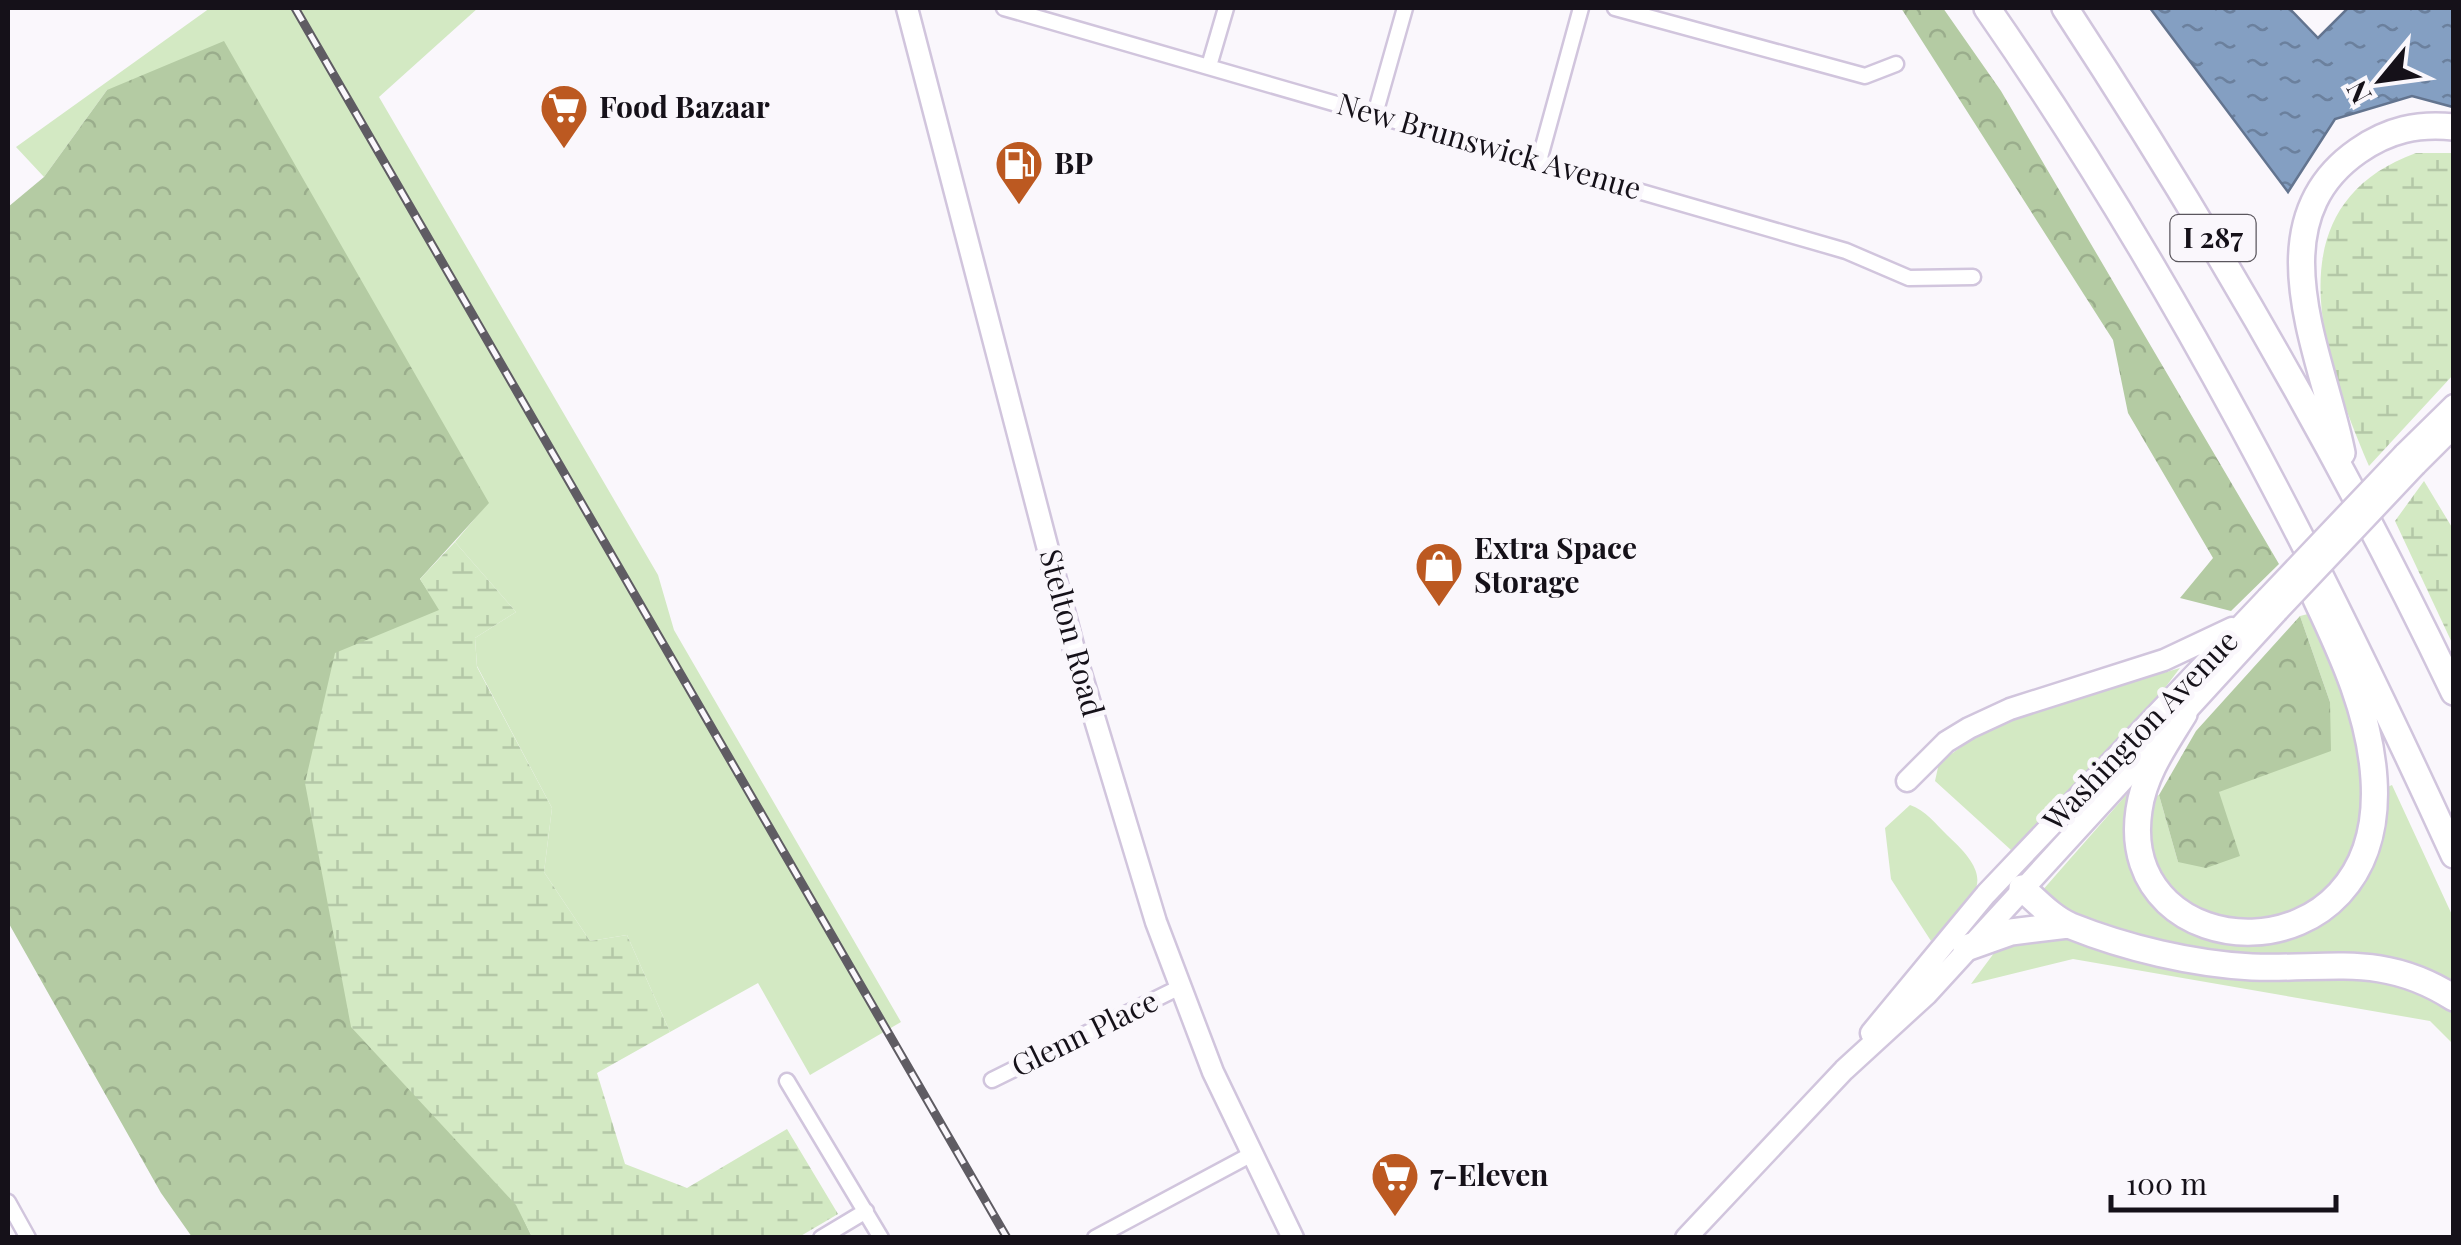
<svg xmlns="http://www.w3.org/2000/svg" width="2461" height="1245" viewBox="0 0 2461 1245" font-family="'Playfair Display',serif">
	<style>
		.grass { fill: #d3e9c3 }
		.forest { fill: url(#forest-crowns) }
		.wetland { fill: url(#wetland-marsh) }
		.water { fill: url(#water-ripples); stroke: #63748f; stroke-width: 2.5 }
		.lines { fill: none; stroke-linecap: round; stroke-linejoin: round }
		.minor-casing { stroke: #d1c5dd; stroke-width: 19 }
		.secondary-casing { stroke: #d1c5dd; stroke-width: 25 }
		.motorway-casing { stroke: #d1c5dd; stroke-width: 30 }
		.minor { stroke: #fff; stroke-width: 14 }
		.secondary { stroke: #fff; stroke-width: 20 }
		.motorway { stroke: #fff; stroke-width: 25 }
		.rail-casing { stroke: #5f5c63; stroke-width: 9 }
		.rail { stroke: #faf7fc; stroke-width: 5; stroke-dasharray: 15; stroke-linecap: butt }
		.secondary-bridge-casing { stroke: #d1c5dd; stroke-width: 25; stroke-linecap: butt }
		.secondary-bridge { stroke: #fff; stroke-width: 20 }
		.labels { text-anchor: middle; stroke-width: 10; stroke-linejoin: round; paint-order: stroke }
		.shield { fill: #faf7fc; stroke: #5a565d; stroke-width: 2.5 }
		.shield-label { font-size: 28px; font-weight: bold; fill: #151119 }
		.poi-label { font-size: 30px; font-weight: bold; fill: #151119; stroke: #faf7fc; text-anchor: start }
		.street-label { font-size: 30px; fill: #151119; stroke: #faf7fc }
	</style>
	<defs>
		<pattern id="forest-crowns" width="20" height="18" patternUnits="userSpaceOnUse" patternTransform="scale(2.5)"><rect width="20" height="18" fill="#b4cba3"/><path d="M2 6a3 3 0 1 1 6 0M12 15a3 3 0 1 1 6 0" fill="none" stroke="#9aad8c"/></pattern>
		<pattern id="wetland-marsh" width="20" height="14" patternUnits="userSpaceOnUse" patternTransform="scale(2.5)"><rect width="20" height="14" fill="#d3e9c3"/><path d="M1 5h8M5 5V1M11 12h8M15 12V8" fill="none" stroke="#b4c7a7"/></pattern>
		<pattern id="water-ripples" width="26" height="14" patternUnits="userSpaceOnUse" patternTransform="scale(2.5)"><rect width="26" height="14" fill="#849fc2"/><path d="M2 4q2-2 4 0t4 0M15 11q2-2 4 0t4 0" fill="none" stroke="#6b809d"/></pattern>
	</defs>
	<rect width="100%" height="100%" fill="#faf7fc"/>
	<path class="grass" d="M210,8H478L379,97L658,575L674,630L901,1022L810,1075L758,983L670,1032L627,935L590,941L544,872L552,808L477,666L475,638L516,612L455,542L488,503L107,90L44,177L16,147Z
		M2308,614C2337,674 2369,735 2363,804C2360,835 2350,873 2326,895C2272,943 2169,930 2151,852C2147,835 2149,815 2148,798L2159,795L2178,862L2219,792L2330,702L2300,616Z
		M2180,668L2145,714L2011,850L1935,781L1939,763L1976,736L2040,709Z
		M2392,785L2453,917V987L2207,957L2073,917L2041,892L2127,794L2133,800L2129,834L2201,934L2225,943L2262,944L2292,938L2341,906L2385,788Z
		M1910,805C1925,810 1936,824 1947,835C2003,886 1972,895 1931,941L1891,879L1885,828Z
		M2047,935L2311,976L2397,980L2453,1010V1044L2430,1021L2073,959L1971,984L2003,941Z"/>
	<path class="forest" d="M1901,8H1943L2001,91L2279,564L2231,611L2180,598L2213,558L2128,413L2113,340Z
		M224,41L489,503L420,579L440,609L517,1205L532,1237H192L161,1193L8,922V207L44,177L107,90Z
		M2300,616L2330,702L2331,751L2219,792L2240,856L2206,868L2178,862L2159,795L2196,731Z"/>
	<path class="wetland" d="M2416,153H2453V375L2369,466C2323,359 2270,206 2416,153Z
		M2424,481L2453,529V645L2395,521Z
		M455,542L516,612L475,638L477,667L552,808L544,872L590,941L627,935L670,1032L597,1073L625,1164L687,1188L787,1129L838,1214L799,1237H532L516,1205L351,1027L305,783L335,653L439,610L420,579Z"/>
	<path class="water" d="M2150,8H2289L2318,38L2348,8H2453V107L2412,96L2335,119L2288,192Z"/>
	<g class="lines">
		<g class="minor-casing">
			<path id="minor" d="M1004,8L1846,251L1909,278L1973,277
				M1615,8L1865,76L1896,64
				M1209,66L1226,8
				M1375,114L1405,8
				M1539,161L1581,8
				M992,1080L1178,988
				M787,1081L881,1238
				M8,1202L28,1238
				M821,1238L866,1211
				M1095,1238L1252,1154"/>
		</g>
		<g class="secondary-casing">
			<path id="secondary" d="M907,8L1076,657L1156,922L1213,1072L1293,1238
				M2404,454L2454,405
				M2416,465L2454,427
				M1907,781L1946,742L1969,728L2010,709L2164,660L2232,628
				M1871,1033L1986,894L2267,598
				M1686,1238L1844,1070L1927,994L2277,612"/>
		</g>
		<g class="motorway-casing">
			<path id="motorway" d="M1987,8C2172,274 2319,560 2454,855
				M2065,8C2209,228 2340,454 2454,692
				M2342,453C2323,356 2253,224 2358,151C2388,130 2418,123 2454,127
				M2184,714C2165,745 2144,774 2139,810C2115,971 2387,985 2374,779C2370,715 2343,656 2316,599
				M2022,888C2037,901 2052,918 2071,926C2126,948 2193,964 2252,967C2330,970 2382,952 2454,998
				M1966,948L2011,932L2068,925"/>
		</g>
		<use href="#minor" class="minor"/>
		<use href="#secondary" class="secondary"/>
		<use href="#motorway" class="motorway"/>
		<g class="rail-casing">
			<path id="rail" d="M295,8L1007,1238"/>
		</g>
		<use href="#rail" class="rail"/>
		<g class="secondary-bridge-casing">
			<path id="secondary-bridge" d="M2267,598L2404,454
				M2277,612L2416,465"/>
		</g>
		<use href="#secondary-bridge" class="secondary-bridge"/>
	</g>
	<defs>
		<g id="supermarket-pin" transform="scale(2.5)"><path d="M0 17L-7.5 6A9.5 9.5 0 1 1 7.5 6Z" fill="#bc5921" stroke="#faf7fc"/><path d="M-6-5.5h2.5l.6 2H6L4.5 2H-2.5L-4.4-4H-6ZM-1.5 3.2a1.3 1.3 0 1 0 .1 0ZM3 3.2a1.3 1.3 0 1 0 .1 0Z" fill="#fff"/></g>
		<g id="fuel-pin" transform="scale(2.5)"><path d="M0 17L-7.5 6A9.5 9.5 0 1 1 7.5 6Z" fill="#bc5921" stroke="#faf7fc"/><path d="M-5.5-6h7V0h2V4h1.3V-2.5L3-4.5l.8-.8L6-3V5H2.5V1h-1V6h-7ZM-4.2-4.7v3.2H.2V-4.7Z" fill="#fff"/></g>
		<g id="shop-pin" transform="scale(2.5)"><path d="M0 17L-7.5 6A9.5 9.5 0 1 1 7.5 6Z" fill="#bc5921" stroke="#faf7fc"/><path d="M-5-2.5h2.3a2.7 3.5 0 0 1 5.4 0H5L5.5 6h-11ZM-1.5-2.5h3a1.5 2.3 0 0 0-3 0Z" fill="#fff"/></g>
	</defs>
	<g fill-rule="evenodd">
		<use href="#supermarket-pin" x="564" y="108"/>
		<use href="#fuel-pin" x="1019" y="164"/>
		<use href="#shop-pin" x="1439" y="566"/>
		<use href="#supermarket-pin" x="1395" y="1176"/>
	</g>
	<g class="labels">
		<rect class="shield" x="2170.5" y="215" width="85" height="46" rx="8"/>
		<g class="shield-label">
			<text x="2213" y="248">I 287</text>
		</g>
		<g class="poi-label">
			<text x="599" y="118">Food Bazaar</text>
			<text x="1054" y="174">BP</text>
			<text x="1474" y="559">Extra Space<tspan x="1474" dy="34">Storage</tspan></text>
			<text x="1430" y="1186">7-Eleven</text>
		</g>
		<g class="street-label">
			<text transform="translate(1489 147) rotate(16)" y="10">New Brunswick Avenue</text>
			<text transform="translate(1071 633) rotate(75)" y="10">Stelton Road</text>
			<text transform="translate(2141 731) rotate(-46)" y="10">Washington Avenue</text>
			<text transform="translate(1085 1034) rotate(-26)" y="10">Glenn Place</text>
		</g>
	</g>
	<rect width="2461" height="1245" fill="none" stroke="#151119" stroke-width="20"/>
	<g transform="translate(2381 80) rotate(241)" stroke="#faf7fc" stroke-width="8" paint-order="stroke">
	<path d="M0-8L18 38L0 25L-18 38Z" fill="#151119"/>
	<text y="-15" font-size="28" font-weight="bold" text-anchor="middle" fill="#151119">N</text>
	</g>
	<path d="M2111 1195v15h225v-15" fill="none" stroke="#151119" stroke-width="5"/>
	<text x="2126" y="1195" font-size="30" fill="#151119" stroke="#faf7fc" stroke-width="8" paint-order="stroke">100 m</text>
</svg>
